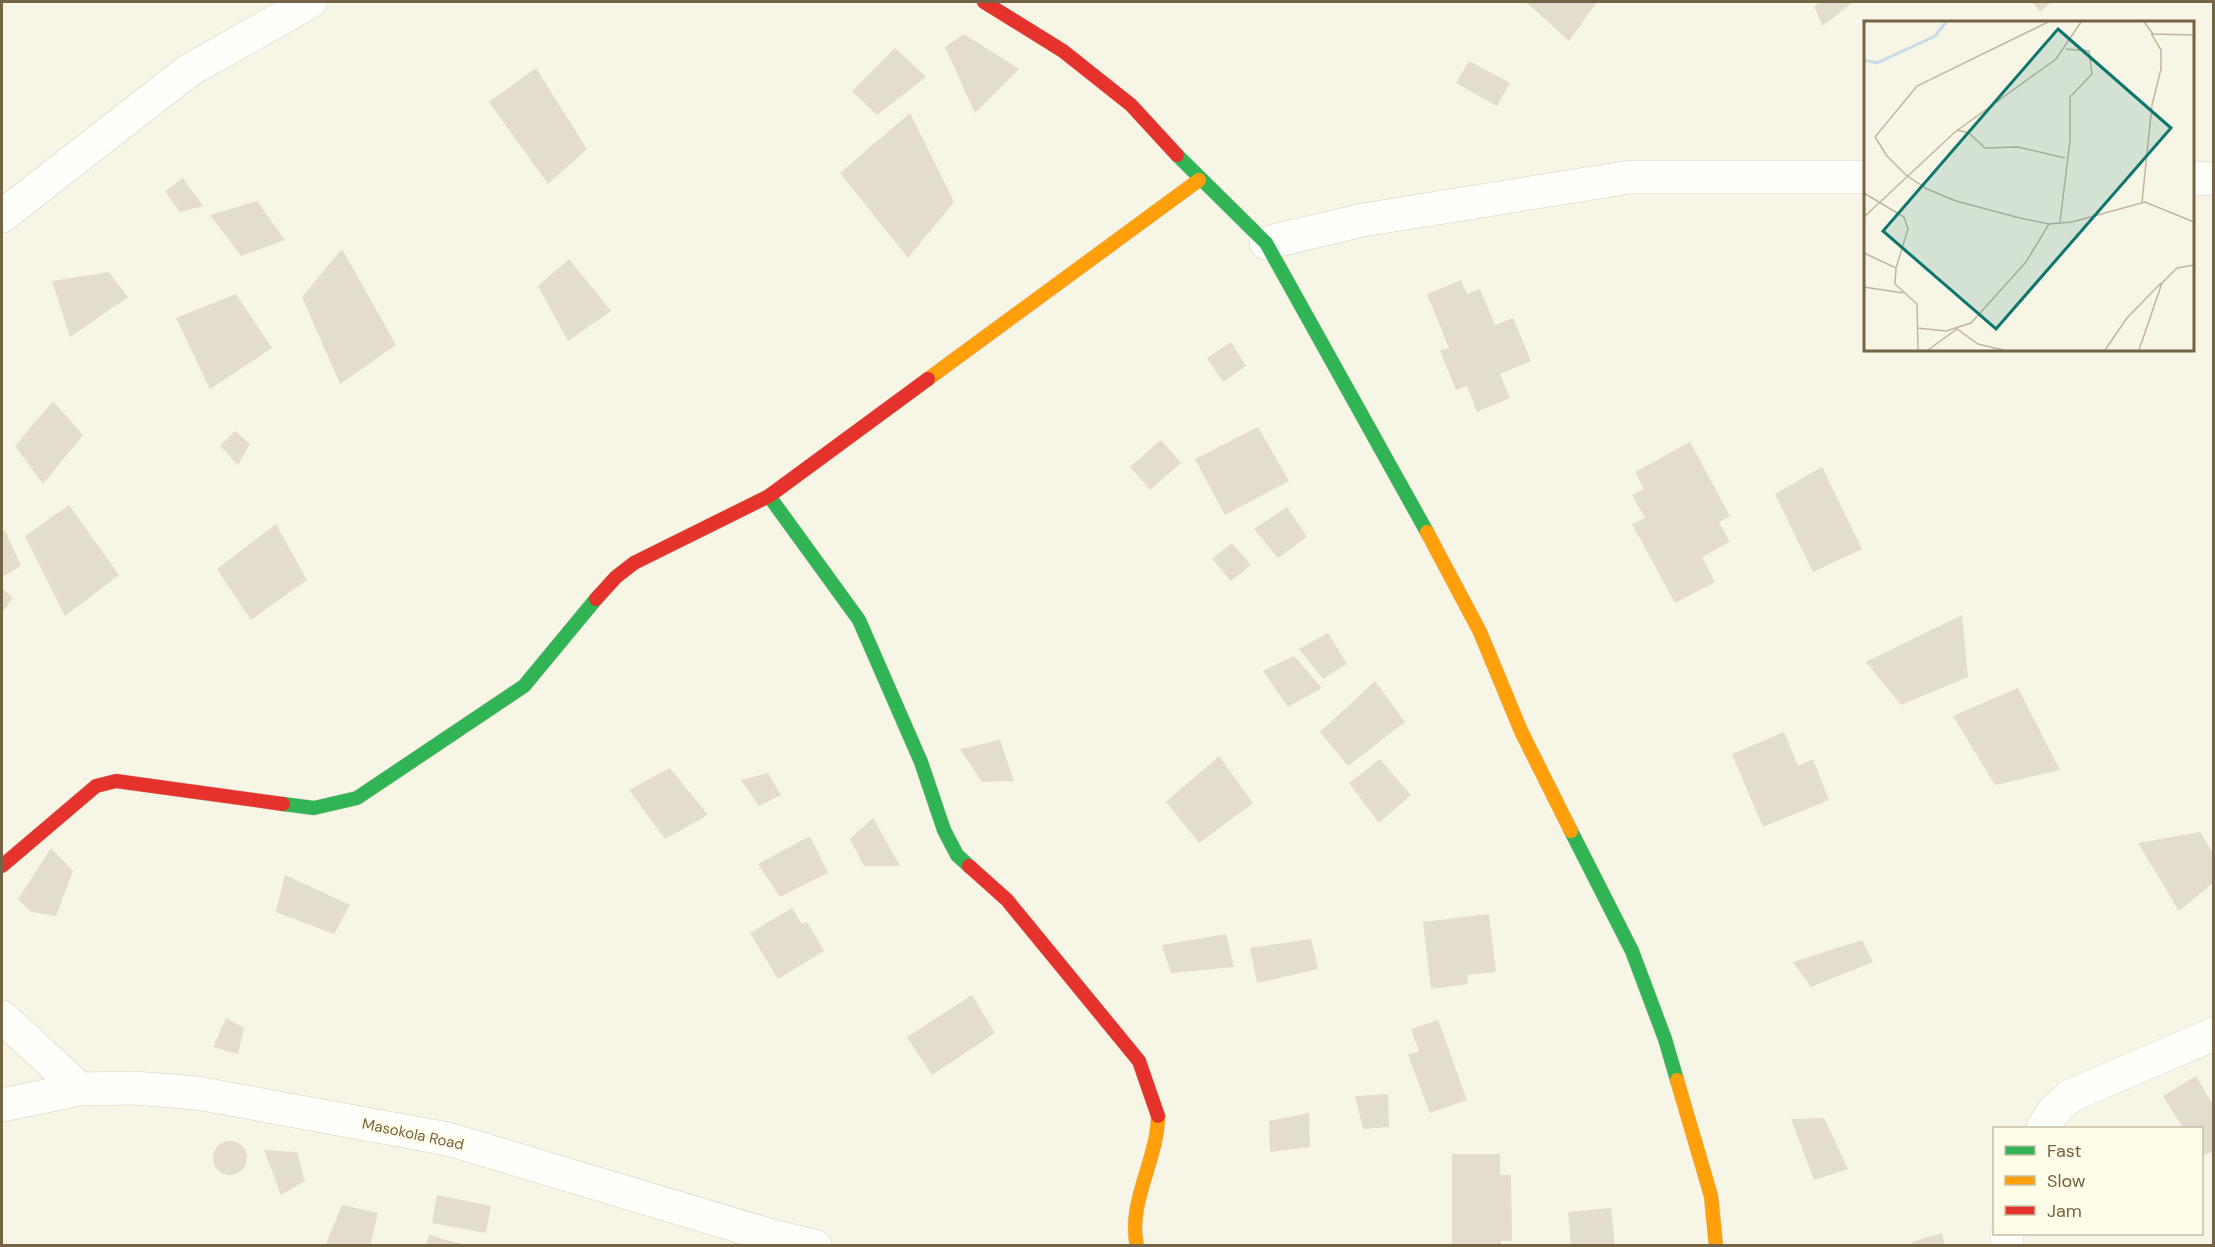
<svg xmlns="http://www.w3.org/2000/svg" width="2215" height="1247" viewBox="0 0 2215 1247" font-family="'DM Sans',sans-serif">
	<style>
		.building { fill: #e3ddce }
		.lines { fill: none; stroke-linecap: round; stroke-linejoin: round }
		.street-casing { stroke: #d6d0c1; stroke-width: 34 }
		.fast-casing { stroke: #d7d2c3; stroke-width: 15 }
		.slow-casing { stroke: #d7d2c3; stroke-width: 15 }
		.jam-casing { stroke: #d7d2c3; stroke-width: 15 }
		.street { stroke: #fefefb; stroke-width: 33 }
		.fast { stroke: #30b455; stroke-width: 14 }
		.slow { stroke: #ff9f0a; stroke-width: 14 }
		.jam { stroke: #e5322d; stroke-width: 14 }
		.labels { text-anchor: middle; stroke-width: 4.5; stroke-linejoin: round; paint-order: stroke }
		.street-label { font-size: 15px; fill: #756345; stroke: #fffce7 }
		.inset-river { fill: none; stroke: #c7dce7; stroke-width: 3 }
		.inset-road { fill: none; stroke: #bfb7a1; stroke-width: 1.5 }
		.view { fill: #0f766e; fill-opacity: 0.15; stroke: #0f766e; stroke-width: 3 }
		.inset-edge { fill: none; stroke: #756345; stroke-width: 3 }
	</style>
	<rect width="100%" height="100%" fill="#f7f5e6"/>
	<path class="building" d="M1526,2H1597L1569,41Z
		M1820,2H1853L1823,26L1814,6Z
		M2032,2H2051L2040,12Z
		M964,34L1019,69L975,113L945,47Z
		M895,48L926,77L877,115L852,91Z
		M1469,61L1510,83L1497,106L1456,83Z
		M536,68L587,149L548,184L489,102Z
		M910,113L954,202L908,258L840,173Z
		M183,178L203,206L180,212L165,191Z
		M257,201L285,240L241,256L210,215Z
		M342,249L396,345L340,384L302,297Z
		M569,259L611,311L568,341L538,286Z
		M109,272L128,297L70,337L52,281Z
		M1461,280L1467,294L1480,289L1495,325L1513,318L1531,361L1500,374L1510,398L1477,412L1467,386L1456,390L1440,351L1449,348L1427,294Z
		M236,294L272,348L210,389L176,318Z
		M1231,342L1246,366L1223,382L1207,358Z
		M53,401L83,435L43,484L15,446Z
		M1258,427L1289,481L1225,515L1195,459Z
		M235,431L250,444L238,465L220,446Z
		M1161,440L1181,463L1150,490L1130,467Z
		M1690,442L1730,516L1719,522L1730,542L1702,557L1715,582L1675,603L1632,524L1645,518L1632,495L1644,489L1635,472Z
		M1822,467L1862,549L1813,572L1775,494Z
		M69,505L119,575L65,616L25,536Z
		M1287,507L1307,537L1278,558L1254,529Z
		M276,524L307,580L251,620L217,569Z
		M5,530L21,566L2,577V533Z
		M1232,543L1251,565L1231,581L1212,559Z
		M2,588L13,598L2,613Z
		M1962,615L1968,677L1901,705L1866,662Z
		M1328,633L1347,664L1323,679L1299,649Z
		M1294,656L1322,688L1288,707L1263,671Z
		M1375,681L1405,722L1348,766L1320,732Z
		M2018,688L2060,770L1995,785L1953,716Z
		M1784,732L1798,766L1813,759L1829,800L1763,827L1732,754Z
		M1000,740L1014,781L982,782L960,749Z
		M1219,756L1253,803L1199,843L1166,802Z
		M1380,759L1411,795L1379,823L1349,783Z
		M670,768L708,815L665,839L629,790Z
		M768,773L781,795L759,806L741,780Z
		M873,818L900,866H864L850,839Z
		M2200,832L2214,855V882L2179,911L2138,843Z
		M810,836L828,873L780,897L758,864Z
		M51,848L73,871L56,916L31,912L18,899Z
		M285,875L350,905L334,934L276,912Z
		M792,908L802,924L807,922L824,951L778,979L750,933Z
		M1489,914L1496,972L1467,975L1468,984L1431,989L1423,922Z
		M1226,934L1234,967L1171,973L1162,945Z
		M1311,939L1318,969L1257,983L1250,948Z
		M1862,940L1873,962L1811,987L1793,962Z
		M972,995L995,1033L932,1075L907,1037Z
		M226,1018L244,1028L238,1054L213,1047Z
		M1438,1020L1467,1100L1430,1113L1408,1055L1419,1051L1411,1029Z
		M2196,1076L2214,1107V1151L2202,1156V1128H2183L2163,1096Z
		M1388,1094L1389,1127L1363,1129L1355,1096Z
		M1309,1113L1310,1147L1270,1152L1269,1121Z
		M1824,1118L1848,1169L1814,1180L1791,1119Z
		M213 1158a17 17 0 1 1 34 0a17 17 0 1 1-34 0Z
		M264,1150L297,1152L305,1181L281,1195Z
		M1452,1154H1500V1175H1511L1512,1241H1501V1246H1452Z
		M437,1195L491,1206L486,1233L432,1223Z
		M342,1205L378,1213L370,1246H325Z
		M1611,1208L1615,1246H1571L1568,1212Z
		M1942,1233L1945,1246H1913L1912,1242Z
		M429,1235L465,1245V1246H426Z"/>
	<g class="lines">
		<g class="street-casing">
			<path id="street" d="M2192,178L2214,179
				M2,216L188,71L310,2
				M1266,243L1363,220L1630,177H1866
				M2,1017L80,1089
				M2,1105L80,1089L134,1088L197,1093L448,1139L772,1236L815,1246
				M2043,1128L2052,1113L2070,1096L2214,1034
				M2007,1246V1234"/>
		</g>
		<g class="fast-casing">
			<path id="fast" d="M1177,155L1266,243L1427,532
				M769,496L859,620L921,762L944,830L957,855L969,866
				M283,804L314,808L357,798L524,686L596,599
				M1571,831L1632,951L1665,1039L1677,1080"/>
		</g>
		<g class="slow-casing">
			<path id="slow" d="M928,379L1199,180
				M1427,532L1480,632L1521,731L1571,831
				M1677,1080L1711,1196L1716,1246
				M1137,1246C1127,1203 1158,1159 1158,1116"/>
		</g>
		<g class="jam-casing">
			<path id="jam" d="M984,2L1063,51L1131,105L1177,155
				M596,599L616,577L634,563L769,496L928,379
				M2,866L96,786L116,781L283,804
				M969,866L1007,900L1139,1061L1158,1116"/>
		</g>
		<use href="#street" class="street"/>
		<use href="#fast" class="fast"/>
		<use href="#slow" class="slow"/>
		<use href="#jam" class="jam"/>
	</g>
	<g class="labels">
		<g class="street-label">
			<text transform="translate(413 1134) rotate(12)" y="5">Masokola Road</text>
		</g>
	</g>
	<g transform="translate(1864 21)">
		<rect width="330" height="330" fill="#f7f5e6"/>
		<path class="inset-river" d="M0,39L13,42L71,15L82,1"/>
		<path class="inset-road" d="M184,1L53,65L11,116L23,135L42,154L63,168L92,180L156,197L185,203L208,201L281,181L330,201M280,1L289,13L330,14M93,109L105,112L121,127L154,126L201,137M0,172L40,196L44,208L32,247M278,181L288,84L297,48V29L287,12M0,196L91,111L192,38L217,1M196,201L206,120V76L228,53L225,30L202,28M0,232L32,247L31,263L53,283L54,329M0,266L39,272M53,307L82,310L107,302L162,241L185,203M64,329L93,308L114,323L139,329M241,329L263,297L297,262M275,329L298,262L313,247L330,244"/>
		<path class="view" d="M194,8L307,107L132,308L19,210Z"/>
		<rect width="330" height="330" class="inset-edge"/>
	</g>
	<rect width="2215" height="1247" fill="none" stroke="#756345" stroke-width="6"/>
	<rect x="1993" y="1127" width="210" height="108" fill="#fffce7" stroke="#c8bfa6" stroke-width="1.5"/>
	<rect x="2005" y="1146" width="30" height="9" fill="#30b455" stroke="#c8bfa6" stroke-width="1.5"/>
	<text x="2047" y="1157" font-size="18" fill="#756345">Fast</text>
	<rect x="2005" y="1176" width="30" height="9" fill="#ff9f0a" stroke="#c8bfa6" stroke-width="1.5"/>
	<text x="2047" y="1187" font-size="18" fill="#756345">Slow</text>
	<rect x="2005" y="1206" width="30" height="9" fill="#e5322d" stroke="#c8bfa6" stroke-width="1.5"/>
	<text x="2047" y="1217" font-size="18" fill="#756345">Jam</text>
</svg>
